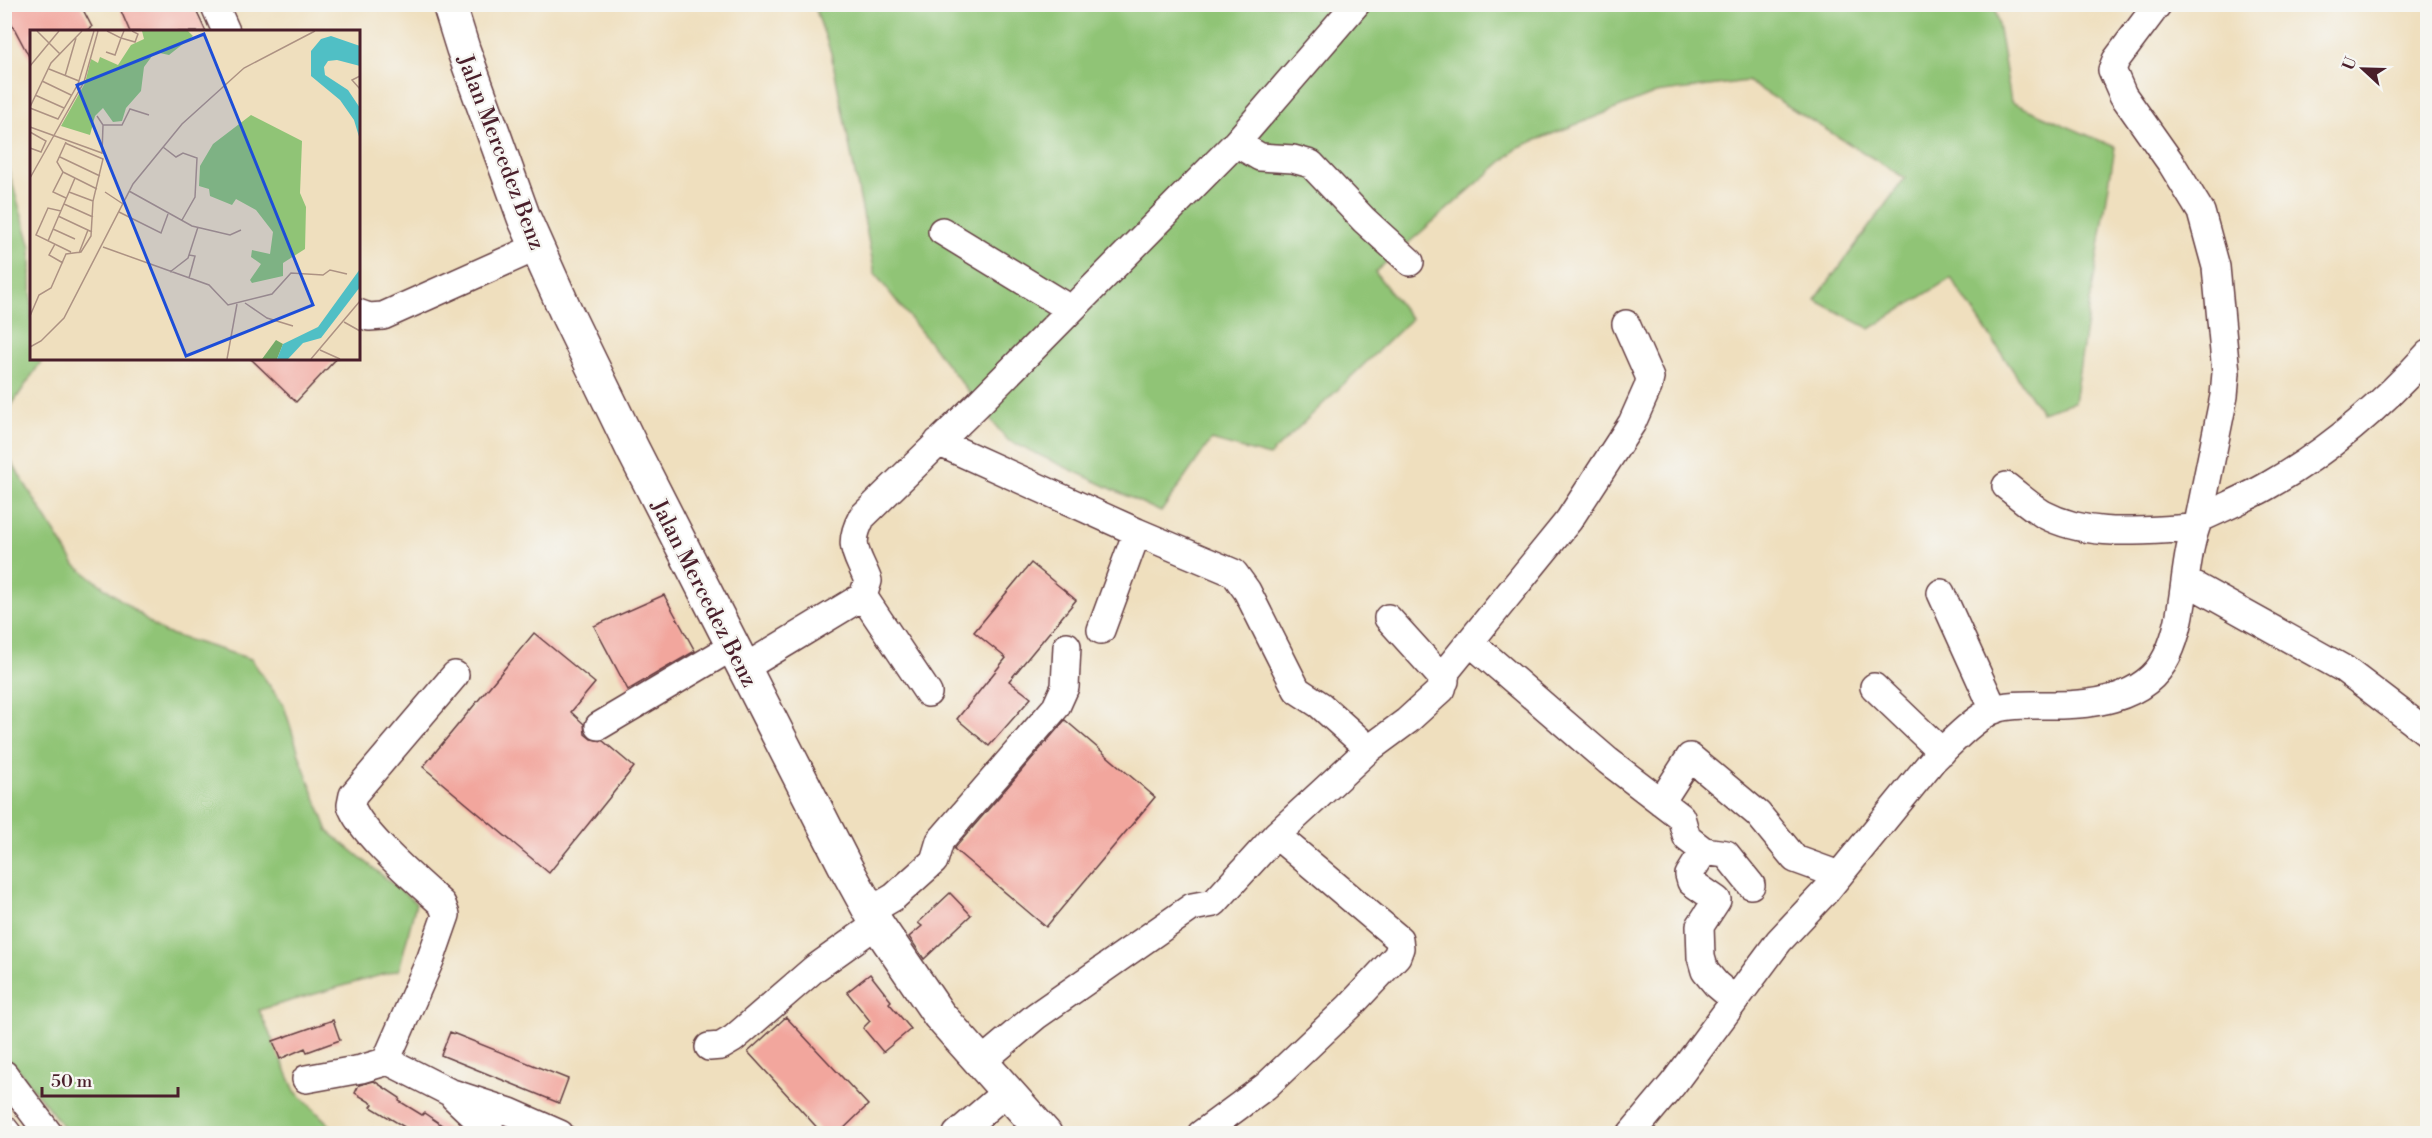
<svg xmlns="http://www.w3.org/2000/svg" width="2432" height="1138" viewBox="0 0 2432 1138" font-family="'Libre Bodoni',serif">
	<style>
		.green { fill: #90c476; stroke: #6d7250; stroke-width: 1.5 }
		.building { fill: #f2a69d }
		.lines { fill: none; stroke-linecap: round; stroke-linejoin: round }
		.minor-casing { stroke: #633c41; stroke-width: 30 }
		.major-casing { stroke: #633c41; stroke-width: 36 }
		.minor { stroke: #fff; stroke-width: 27 }
		.major { stroke: #fff; stroke-width: 33 }
		.labels { text-anchor: middle; stroke-width: 4.5; stroke-linejoin: round; paint-order: stroke }
		.street-label { font-size: 22px; fill: #4a1f2b; stroke: #f6f6f2 }
		.inset-road { fill: none; stroke: #ad9283; stroke-width: 1.5 }
		.view { fill: #1d4ed8; fill-opacity: 0.15; stroke: #1d4ed8; stroke-width: 3 }
		.inset-edge { fill: none; stroke: #4a1f2b; stroke-width: 3 }
	</style>
	<rect width="100%" height="100%" fill="#f6f6f2"/>
	<filter id="ink" filterUnits="userSpaceOnUse"><feTurbulence type="fractalNoise" baseFrequency=".0167" numOctaves="2"/><feDisplacementMap in="SourceGraphic" scale="12" xChannelSelector="R" yChannelSelector="G"/><feConvolveMatrix kernelMatrix="1 2 1 2 8 2 1 2 1" color-interpolation-filters="sRGB"/></filter>
	<filter id="wash" filterUnits="userSpaceOnUse"><feTurbulence type="fractalNoise" baseFrequency=".008" numOctaves="4" result="noise"/><feDisplacementMap in="SourceGraphic" scale="24" xChannelSelector="R" yChannelSelector="G"/><feGaussianBlur stdDeviation="1.35" result="paint"/><feColorMatrix in="noise" values="0 0 0 0 0 0 0 0 0 0 0 0 0 0 0 0 0 1.4 0 .05"/><feComposite in="paint" operator="in"/></filter>
	<g filter="url(#wash)">
		<rect width="100%" height="100%" fill="#efdfbe"/>
		<path class="green" d="M814,5H1995L2011,102L2115,147L2074,402L2041,412L1951,278L1870,329L1815,300L1905,178L1747,81L1656,93L1519,147L1375,272L1411,319L1269,456L1211,440L1161,512L1007,440L875,274L831,53Z
			M4,155L31,247L32,358L43,359L5,415Z
			M4,450L75,565L163,632L251,659L284,706L302,763L328,831L416,903L399,970L259,1010L295,1091L338,1133H68L14,1064L5,1057Z"/>
		<g id="blocks">
			<path class="building" d="M4,4H80L92,27L84,32H32V62L4,9Z
				M118,4H193L206,32H130Z
				M250,358H337L296,402Z
				M1031,563L1076,600L1009,681L1031,698L989,746L957,719L1006,658L974,632Z
				M664,595L695,651L628,690L594,626Z
				M534,633L595,683L571,712L584,724L585,734L591,739L603,741L634,767L549,873L423,767Z
				M1065,720L1155,797L1046,927L954,849Z
				M950,893L971,915L924,959L909,937L922,926L918,923Z
				M870,974L891,1001L889,1003L911,1029L883,1052L863,1028L870,1021L847,992Z
				M786,1017L868,1105L838,1134H823L748,1052Z
				M333,1020L340,1040L307,1052L305,1048L280,1059L273,1041Z
				M450,1032L568,1079L559,1103L441,1055Z
				M374,1081L400,1098L399,1101L422,1115L424,1113L455,1134H416L371,1107L373,1104L355,1093L359,1085Z"/>
		</g>
	</g>
	<g filter="url(#ink)">
		<use href="#blocks" fill-opacity="0" stroke="#633c41" stroke-width="1.5"/>
		<g class="lines">
			<g class="minor-casing">
				<path id="minor" d="M214,4L226,31
					M1236,143L1260,157L1293,159L1311,164L1364,220L1410,262
					M942,231L1070,309
					M358,313L369,317L383,316L537,247
					M938,442L1137,532L1234,573L1247,591L1297,690L1320,705L1369,749
					M2006,486C2018,495 2030,506 2043,514C2090,539 2144,530 2195,528
					M2199,519C2222,508 2247,498 2269,485C2329,451 2382,405 2428,354
					M2186,581L2344,669L2428,733
					M1941,593L1994,710
					M863,596L928,693
					M1388,618L1445,681
					M1101,630L1137,532
					M1470,642L1608,761L1681,817L1687,838L1704,851L1689,875L1691,882L1717,900L1700,926L1701,957L1705,971L1716,984L1735,1000
					M744,668L863,596L868,581C858,554 846,547 862,517L977,405L1236,143L1356,4
					M1874,687L1942,752
					M599,726L732,647
					M1661,802L1690,757L1758,814L1795,859L1839,875
					M1704,851L1726,854L1751,885
					M870,911L894,897L934,861L940,841L1056,707L1065,687L1067,646
					M709,1047L721,1046L733,1039L814,969L877,924
					M388,1061V1056L431,958L446,915L442,904C419,883 359,832 351,805L353,795L455,675
					M980,1063L1036,1016L1192,907L1214,903L1276,835L1369,749L1407,721L1442,689L1447,670L1569,520L1632,423L1648,387L1650,378L1626,324
					M4,1074L49,1134
					M306,1079L361,1069L388,1061L449,1092L510,1112L560,1134
					M454,1097L493,1134
					M4,1129L8,1134
					M957,1134L1006,1092
					M1201,1134L1266,1086L1349,1007L1397,956L1400,948L1399,939L1276,835
					M1631,1134L1673,1084L1779,941L1827,890L1933,760C1951,743 1971,721 1993,710C2006,704 2028,705 2043,705C2086,706 2145,702 2167,656C2188,614 2181,562 2199,519L2224,396L2226,373L2216,267L2201,212L2171,163L2123,95L2112,70L2116,60L2158,4"/>
			</g>
			<g class="major-casing">
				<path id="major" d="M449,4L463,49L524,218L566,312L632,448L844,864L877,924L939,1015L1045,1134"/>
			</g>
			<use href="#minor" class="minor"/>
			<use href="#major" class="major"/>
		</g>
	</g>
	<g class="labels">
		<g class="street-label">
			<text transform="translate(502 152) rotate(69)" y="8">Jalan Mercedez Benz</text>
			<text transform="translate(705 593) rotate(63)" y="8">Jalan Mercedez Benz</text>
		</g>
	</g>
	<g transform="translate(30 30)">
		<rect width="330" height="330" fill="#efdfbe"/>
		<path d="M112,1H158L163,6L139,25L125,22L114,37L111,61L96,78L92,91L83,92L73,78L65,86L60,105L31,96L55,53L61,29L68,33L70,27L88,35L101,15L114,9ZM221,85L272,111L270,163L276,177L275,219L253,233V246L222,253L220,250L231,234L221,227L222,220L240,224L243,202L226,180L206,169L202,175L180,166L179,159L169,156L170,136L183,114Z" fill="#90c476"/>
		<path d="M246,310L253,314L247,329H232Z" fill="#74aa67"/>
		<path d="M301,6L330,16V36L307,30L298,31L294,37L295,45L318,60L330,78V110L324,90L310,70L281,46V21L291,9ZM330,239V257L291,308L273,313L258,329H247L253,314L288,297Z" fill="#50bfc5"/>
		<path class="inset-road" d="M7,1L30,24M94,1L91,8L105,12L108,4L102,1M76,22L85,25L91,8L77,1M0,36L29,1M19,39L49,51M35,46L46,8M330,46L322,50L330,59M12,51L41,65M5,65L34,78M0,77L21,33L52,1M0,78L28,89L48,54L64,1M67,86L73,95L72,124M73,95H92L100,79L119,85M0,97L72,123M0,102L16,111L11,122L0,118M36,112L27,132L33,142L23,162L36,168M133,117L146,127L153,123L167,128L165,167L152,190M30,127L70,146M33,142L67,159M0,148L54,52L68,1M99,161L162,196L200,205L211,200M39,162L63,171M75,162L93,174M34,174L63,187M31,181L18,178L6,205L41,222M89,182L131,203L138,184M28,186L62,202M23,199L45,209M18,211L45,148M25,214L19,225L33,233M73,217L179,255L198,275L242,264L261,243L293,245L300,240L317,244M49,223L58,200M140,242L158,228L168,197M159,248L165,226L159,225M215,273L237,288L263,296M0,286L9,265L21,258L36,224L51,222L61,206L63,171L73,129L35,113M314,292L330,301M0,317L11,311L34,288L103,154L152,94L214,38L285,1M290,320L310,329M197,329L207,274M281,329L330,271"/>
		<path class="view" d="M174,4L283,275L156,326L47,55Z"/>
		<rect width="330" height="330" class="inset-edge"/>
	</g>
	<rect width="2432" height="1138" fill="none" stroke="#f6f6f2" stroke-width="24"/>
	<g transform="translate(2363 69) rotate(292)" stroke="#f6f6f2" stroke-width="4.5" paint-order="stroke">
	<path d="M0-4.5L10 22L0 15L-10 22Z" fill="#4a1f2b"/>
	<text y="-9" font-size="16" font-weight="bold" text-anchor="middle" fill="#4a1f2b">U</text>
	</g>
	<path d="M42 1087v9h136v-9" fill="none" stroke="#4a1f2b" stroke-width="3"/>
	<text x="51" y="1087" font-size="18" fill="#4a1f2b" stroke="#f6f6f2" stroke-width="4.5" paint-order="stroke">50 m</text>
</svg>
